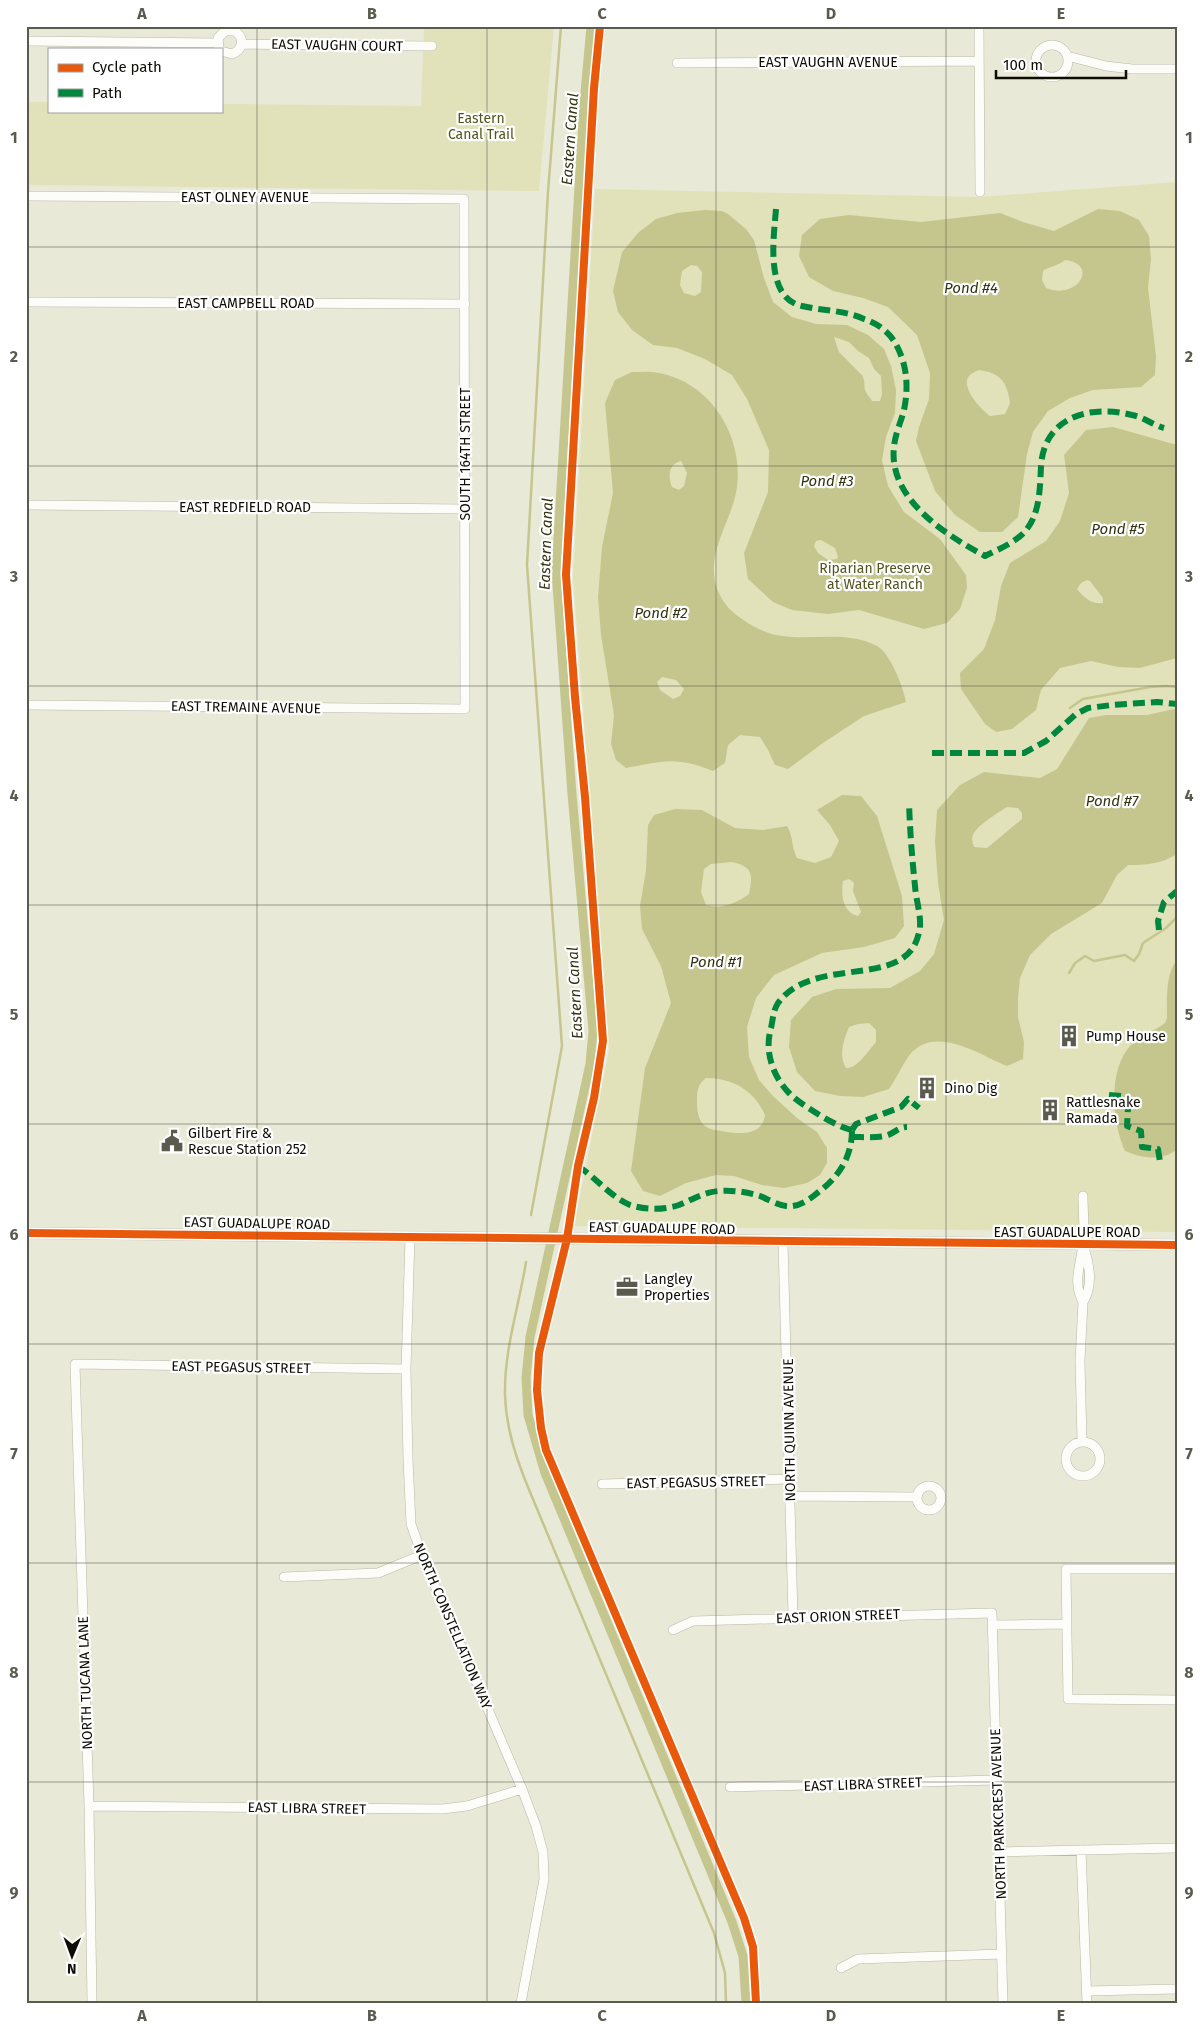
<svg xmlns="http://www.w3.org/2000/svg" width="1203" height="2029" viewBox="0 0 1203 2029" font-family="'Fira Sans',sans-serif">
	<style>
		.green { fill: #e1e2b9 }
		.water { fill: #c5c68e; fill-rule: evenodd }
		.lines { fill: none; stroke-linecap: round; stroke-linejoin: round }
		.stream { stroke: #c5c68e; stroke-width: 2.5 }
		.canal { stroke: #c5c68e; stroke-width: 9 }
		.minor-casing { stroke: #b8b8aa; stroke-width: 10 }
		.major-casing { stroke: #c7c7be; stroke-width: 12 }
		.minor { stroke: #fcfcf9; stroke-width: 9 }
		.major { stroke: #e5e5d9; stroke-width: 11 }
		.quiet { stroke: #00873e; stroke-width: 6; stroke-dasharray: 12 6; stroke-linecap: butt }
		.cycleway-casing { stroke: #fff; stroke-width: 11 }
		.cycleway { stroke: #e8590c; stroke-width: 8 }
		.grid { fill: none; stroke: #5a5a4e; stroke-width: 1; stroke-opacity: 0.55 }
		.labels { text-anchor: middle; stroke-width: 4.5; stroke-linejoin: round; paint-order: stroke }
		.street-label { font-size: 14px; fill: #0d0d04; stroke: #fff }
		.park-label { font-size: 14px; fill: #54541e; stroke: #fff }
		.poi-label { font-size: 14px; fill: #0d0d04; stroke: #fff; text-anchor: start }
		.water-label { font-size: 15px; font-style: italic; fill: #333312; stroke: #fff }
		.neatline { fill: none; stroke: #5a5a4e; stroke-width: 2 }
		.grid-label { font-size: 16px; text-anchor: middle; font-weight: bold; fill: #5a5a4e }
	</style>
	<rect width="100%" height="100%" fill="#e9e9d8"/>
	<path class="green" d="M424,26H554L539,191L26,185V102H49V111H221V104L421,106Z
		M1177,182V1232L574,1226L609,1050L573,577L595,189L980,197Z"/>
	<path class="water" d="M1098,209L1120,211L1139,220L1149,236L1151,259L1148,288L1156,356L1155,375L1141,387L1093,390L1070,398L1048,411L1033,432L1027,454L1018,517L1002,532H980L955,515L935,491L916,441L919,427L929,399L930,373L917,335L888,307L863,298L833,291L809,277L799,256L802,235L820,219L849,215L921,222L1000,213L1023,222L1054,231ZM1065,260C1100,264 1077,301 1046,288L1042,280L1043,271C1050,266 1058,266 1065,260ZM979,370C1001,373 1007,382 1010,403L1005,414L990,416C981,409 965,392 967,380C968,374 975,372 979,370Z
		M705,210L722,211L728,214L746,229L754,240L764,278L773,302L792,317L816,324L847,325L868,335L884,349L891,366L896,390L895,413L886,437L882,460L888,486L904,512L940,539L966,575L967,588L960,609L947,623L924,629L859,610L828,614L792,610L773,602L748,579L744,553L768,492L769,450L747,399L732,375L705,359L677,348L653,345L632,330L618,312L613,291L622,252L639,232L656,219L677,213ZM691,265L697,266L702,272L701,292L695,296L684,293L680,285L682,271ZM834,337L849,342L858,351L869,358L874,369L881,376L882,394L880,401H872C870,397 867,395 865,390C864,385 865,380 862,375C860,373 840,353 839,352ZM821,540L835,548L838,557L837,559L828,560L818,553L814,546L816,541Z
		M632,372C641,372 650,371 659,373C713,383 746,440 736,493C729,526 704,556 718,591C723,603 731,612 742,619C752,626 763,632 776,635C809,642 845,629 877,646C891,654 903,687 906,702L864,716L823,743L788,769L775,765L768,750L760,737L740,735L728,745L725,763L713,771C676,756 664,761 626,768L616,760L611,744L614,715L601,635L598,597L602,547L613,493L605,403L615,380ZM681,461L687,473L684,486L679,490L672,487C668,477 668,464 681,461ZM662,677L676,680L684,689L680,696L673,699L660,690L657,682Z
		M1113,427L1177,445V658L1140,668L1118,667L1091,661L1060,668L1041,690L1036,710L1012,729L996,732L985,724L961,689L960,673L984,649L995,620L1001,586L1010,563L1046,541L1060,521L1069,493L1064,455L1086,430ZM1087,580L1090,581L1103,598V603C1091,605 1084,597 1077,589L1081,583Z
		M1174,709L1177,712V854C1161,864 1146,865 1128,865L1117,875L1102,903L1051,934L1030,955L1020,978L1018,998V1017L1024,1042L1023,1059L1007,1066C980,1055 938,1026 912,1052C904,1061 897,1078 889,1089L863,1097L840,1096L815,1091L797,1072L789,1047L791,1020L812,997L836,989L890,988L920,971L934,954L944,920L938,883L935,842L937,810L960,785L984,772L1040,778L1057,769L1089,718L1106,715H1147ZM1007,807L1018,808L1022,813V819L987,848L974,847C973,843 971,839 973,835C976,826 999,812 1007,807ZM869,1023L876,1030V1042C868,1051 857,1069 846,1068C838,1055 844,1040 849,1027L858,1024Z
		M842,795L861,796L877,816L902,896L904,926L895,938L864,947L822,953L774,975L756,998L747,1027L749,1057L759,1080L773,1096L797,1118L817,1132L827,1148V1163L820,1175L807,1183L784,1188L762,1185L734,1176L716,1175L686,1183L660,1196L643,1191L631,1171L645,1068L671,1003L661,966L642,929L640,906L646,870L648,825L654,815L675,809L702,810L735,828L763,830L787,826C794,838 791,846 797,858L815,863L831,857L839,841L830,825L817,810ZM732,862C753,867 753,874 749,894C735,904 722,909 706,905L701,892L704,869L711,864ZM849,879L854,883L853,891L861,912L858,916C842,912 841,894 843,881ZM706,1078C732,1078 754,1090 765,1115C762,1137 738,1134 721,1131C715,1130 707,1129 703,1124C698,1119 697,1109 697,1102C697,1091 697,1085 706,1078Z
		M1177,960V1149C1162,1162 1142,1158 1125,1151C1112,1123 1107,1068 1132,1044C1141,1035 1155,1031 1165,1023L1167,1018C1167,1001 1165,974 1177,960Z"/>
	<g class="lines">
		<path class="stream" d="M1070,708L1083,699L1150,687L1166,686L1177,687
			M1069,973L1075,963L1085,956L1094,961L1125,955L1134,961L1139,954L1143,943L1166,928L1177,917
			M531,1215L562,1046L527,565L548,192L561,26
			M526,1262C519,1306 504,1350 505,1395C506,1429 517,1461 530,1492L714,1933L725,1973L726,2003"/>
		<path class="canal" d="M591,26L584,104L556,571L572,794L593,1031L590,1064L530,1337L526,1378L528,1415L545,1473L732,1922L743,1956L746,2003"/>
		<g class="minor-casing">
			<path id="minor" d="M979,26L980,192
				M26,41L217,43
				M242,44L432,46
				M1036 61a16 16 0 1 1 32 0a16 16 0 1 1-32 0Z
				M219,49L218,38L225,31H235C245,38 243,50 232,54L221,51
				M1067,56L1106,66L1132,69H1177
				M677,63L979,61
				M26,196L464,199L465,709L26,705
				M26,302L465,304
				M26,505L465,509
				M1083,1196C1083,1212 1085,1229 1083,1244C1081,1265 1072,1282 1083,1302
				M410,1237L406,1369L408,1459L411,1524L422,1555L522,1789L536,1826L543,1852L544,1879L521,2003
				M783,1242L793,1617
				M1082,1442L1080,1361L1083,1302C1094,1285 1089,1263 1083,1245
				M1066 1459a17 17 0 1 1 34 0a17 17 0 1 1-34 0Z
				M602,1484L790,1479
				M917 1498a12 12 0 1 1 24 0a12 12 0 1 1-24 0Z
				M790,1496L917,1497
				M1177,1569H1066L1068,1699L1177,1700
				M284,1577L378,1573L422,1555
				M993,1625L1066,1624
				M673,1630L693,1621L992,1613L1003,2003
				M730,1787L996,1780
				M89,1806L442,1809L467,1806L522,1789
				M1081,1850L1087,2003
				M999,1852L1177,1848
				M841,1968L858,1959L1002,1954
				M1087,1991L1177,1989
				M92,2003L89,1806L75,1364L406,1369"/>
		</g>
		<g class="major-casing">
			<path id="major" d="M26,1233L1177,1245"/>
		</g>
		<use href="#minor" class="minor"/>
		<use href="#major" class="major"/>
		<path class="quiet" d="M776,209C774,236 764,298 802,306C823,311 844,310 864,319C876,323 887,330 894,341C907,362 909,386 904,410C901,422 895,434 894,447C888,499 946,535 985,556C999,549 1017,542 1027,529C1040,512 1040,487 1041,466C1044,417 1090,404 1132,415C1143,417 1153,425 1164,428
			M932,753H1024L1046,741L1076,714L1088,708L1112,705L1157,702L1177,704
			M1159,930L1158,921L1164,902L1177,891
			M1109,1095L1121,1096L1128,1108L1127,1126L1141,1131L1142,1147L1158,1149L1160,1162
			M852,1130C838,1128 800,1104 790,1094C773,1077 764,1052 771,1028C773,1019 773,1011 778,1003C810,959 887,984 912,949C916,944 919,934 920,928C921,914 916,900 915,886C912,858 910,831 909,803
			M852,1130L856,1124L901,1107L908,1099L919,1108
			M852,1137C863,1137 875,1138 885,1136C894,1134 898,1127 907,1127
			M578,1166C595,1177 612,1198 630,1205C645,1210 664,1210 679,1205C692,1200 704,1192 719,1191C733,1190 747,1192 760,1196C770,1200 782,1208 793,1206C801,1205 810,1199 816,1194C838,1178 852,1158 852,1130"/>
		<g class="cycleway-casing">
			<path id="cycleway" d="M600,26L594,88L566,575L575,697L585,797L603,1041L594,1098L578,1166L567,1239L539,1353L537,1390L541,1428L546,1450L744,1918L753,1947L756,2003
				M26,1233L1177,1245"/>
		</g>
		<use href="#cycleway" class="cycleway"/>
	</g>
	<path class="grid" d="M257,26V2003M487,26V2003M716,26V2003M946,26V2003M26,247H1177M26,466H1177M26,686H1177M26,905H1177M26,1124H1177M26,1344H1177M26,1563H1177M26,1782H1177"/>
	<defs>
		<g id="building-bare" transform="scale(1.725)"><path d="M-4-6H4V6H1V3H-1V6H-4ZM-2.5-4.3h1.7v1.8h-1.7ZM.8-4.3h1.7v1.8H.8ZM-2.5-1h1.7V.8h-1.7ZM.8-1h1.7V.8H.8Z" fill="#5a5a4e" stroke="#fff" stroke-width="2.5" paint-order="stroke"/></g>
		<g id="civic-bare" transform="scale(1.725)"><path d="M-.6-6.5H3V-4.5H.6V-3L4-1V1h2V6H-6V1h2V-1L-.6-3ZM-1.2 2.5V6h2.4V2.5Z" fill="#5a5a4e" stroke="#fff" stroke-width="2.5" paint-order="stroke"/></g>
		<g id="office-bare" transform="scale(1.725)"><path d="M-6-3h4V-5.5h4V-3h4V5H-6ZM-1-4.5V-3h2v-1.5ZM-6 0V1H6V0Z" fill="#5a5a4e" stroke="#fff" stroke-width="2.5" paint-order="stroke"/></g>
	</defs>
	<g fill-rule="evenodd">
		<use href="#building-bare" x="1069" y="1036"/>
		<use href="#building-bare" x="927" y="1088"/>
		<use href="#building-bare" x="1050" y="1110"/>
		<use href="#civic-bare" x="172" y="1141"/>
		<use href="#office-bare" x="627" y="1287"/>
	</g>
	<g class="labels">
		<g class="street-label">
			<text transform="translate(337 45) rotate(1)" y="5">EAST VAUGHN COURT</text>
			<text x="828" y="67">EAST VAUGHN AVENUE</text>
			<text x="245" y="202">EAST OLNEY AVENUE</text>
			<text x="246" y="308">EAST CAMPBELL ROAD</text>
			<text transform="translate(465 454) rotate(-90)" y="5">SOUTH 164TH STREET</text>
			<text x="245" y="512">EAST REDFIELD ROAD</text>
			<text transform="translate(246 707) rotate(1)" y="5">EAST TREMAINE AVENUE</text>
			<text transform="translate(257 1223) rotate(1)" y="5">EAST GUADALUPE ROAD</text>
			<text transform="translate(662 1228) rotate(1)" y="5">EAST GUADALUPE ROAD</text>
			<text x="1067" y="1237">EAST GUADALUPE ROAD</text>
			<text transform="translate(241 1367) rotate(1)" y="5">EAST PEGASUS STREET</text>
			<text transform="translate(789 1430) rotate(-91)" y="5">NORTH QUINN AVENUE</text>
			<text transform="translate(696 1482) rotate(-1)" y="5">EAST PEGASUS STREET</text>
			<text transform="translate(838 1616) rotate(-2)" y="5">EAST ORION STREET</text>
			<text transform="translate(453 1626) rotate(67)" y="5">NORTH CONSTELLATION WAY</text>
			<text transform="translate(85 1683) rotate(-92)" y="5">NORTH TUCANA LANE</text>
			<text transform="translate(863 1784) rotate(-2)" y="5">EAST LIBRA STREET</text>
			<text transform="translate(307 1808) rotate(1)" y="5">EAST LIBRA STREET</text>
			<text transform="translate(998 1814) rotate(-92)" y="5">NORTH PARKCREST AVENUE</text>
		</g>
		<g class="park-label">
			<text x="481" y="123">Eastern<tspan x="481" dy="16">Canal Trail</tspan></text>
			<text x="875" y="573">Riparian Preserve<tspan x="875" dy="16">at Water Ranch</tspan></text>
		</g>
		<g class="poi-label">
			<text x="1086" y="1041">Pump House</text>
			<text x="944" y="1093">Dino Dig</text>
			<text x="1066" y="1107">Rattlesnake<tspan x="1066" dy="16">Ramada</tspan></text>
			<text x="188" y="1138">Gilbert Fire &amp;<tspan x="188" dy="16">Rescue Station 252</tspan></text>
			<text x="644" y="1284">Langley<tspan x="644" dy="16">Properties</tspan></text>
		</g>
		<g class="water-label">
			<text transform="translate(570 139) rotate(-86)" y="5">Eastern Canal</text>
			<text x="971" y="293">Pond #4</text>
			<text x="827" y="486">Pond #3</text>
			<text x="1118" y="534">Pond #5</text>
			<text transform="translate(546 544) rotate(-88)" y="5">Eastern Canal</text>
			<text x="661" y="618">Pond #2</text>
			<text x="1112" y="806">Pond #7</text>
			<text x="716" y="967">Pond #1</text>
			<text transform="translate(575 993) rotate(-93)" y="5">Eastern Canal</text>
		</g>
	</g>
	<rect width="1203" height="2029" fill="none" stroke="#ffffff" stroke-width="55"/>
	<rect x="48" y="48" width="175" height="65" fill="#ffffff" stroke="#9e9e9b"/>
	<rect x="58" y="64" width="25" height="8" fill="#e8590c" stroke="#9e9e9b"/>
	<text x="92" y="72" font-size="15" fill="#0d0d04">Cycle path</text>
	<rect x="58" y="89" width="25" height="8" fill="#00873e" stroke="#9e9e9b"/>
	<text x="92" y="98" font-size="15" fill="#0d0d04">Path</text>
	<g transform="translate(72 1956) rotate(181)" stroke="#ffffff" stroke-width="4" paint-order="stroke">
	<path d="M0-4L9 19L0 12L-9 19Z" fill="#0d0d04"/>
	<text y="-8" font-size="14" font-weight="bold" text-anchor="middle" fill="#0d0d04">N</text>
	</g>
	<path d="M996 70v8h130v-8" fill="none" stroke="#0d0d04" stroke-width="2.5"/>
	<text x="1003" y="70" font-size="15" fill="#0d0d04" stroke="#ffffff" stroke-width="4" paint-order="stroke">100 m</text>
	<rect x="28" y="28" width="1148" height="1974" class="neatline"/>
	<g class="grid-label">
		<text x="142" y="19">A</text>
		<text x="372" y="19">B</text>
		<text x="602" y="19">C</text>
		<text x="831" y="19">D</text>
		<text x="1061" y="19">E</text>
		<text x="14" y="143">1</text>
		<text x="1189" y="143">1</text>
		<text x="14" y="362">2</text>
		<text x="1189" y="362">2</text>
		<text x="14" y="582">3</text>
		<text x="1189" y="582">3</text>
		<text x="14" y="801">4</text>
		<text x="1189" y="801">4</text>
		<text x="14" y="1020">5</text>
		<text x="1189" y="1020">5</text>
		<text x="14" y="1240">6</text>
		<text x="1189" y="1240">6</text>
		<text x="14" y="1459">7</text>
		<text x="1189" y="1459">7</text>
		<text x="14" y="1678">8</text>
		<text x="1189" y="1678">8</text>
		<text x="14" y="1898">9</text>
		<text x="1189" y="1898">9</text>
		<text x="142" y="2021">A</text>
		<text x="372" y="2021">B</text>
		<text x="602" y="2021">C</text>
		<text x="831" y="2021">D</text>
		<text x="1061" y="2021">E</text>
	</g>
</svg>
